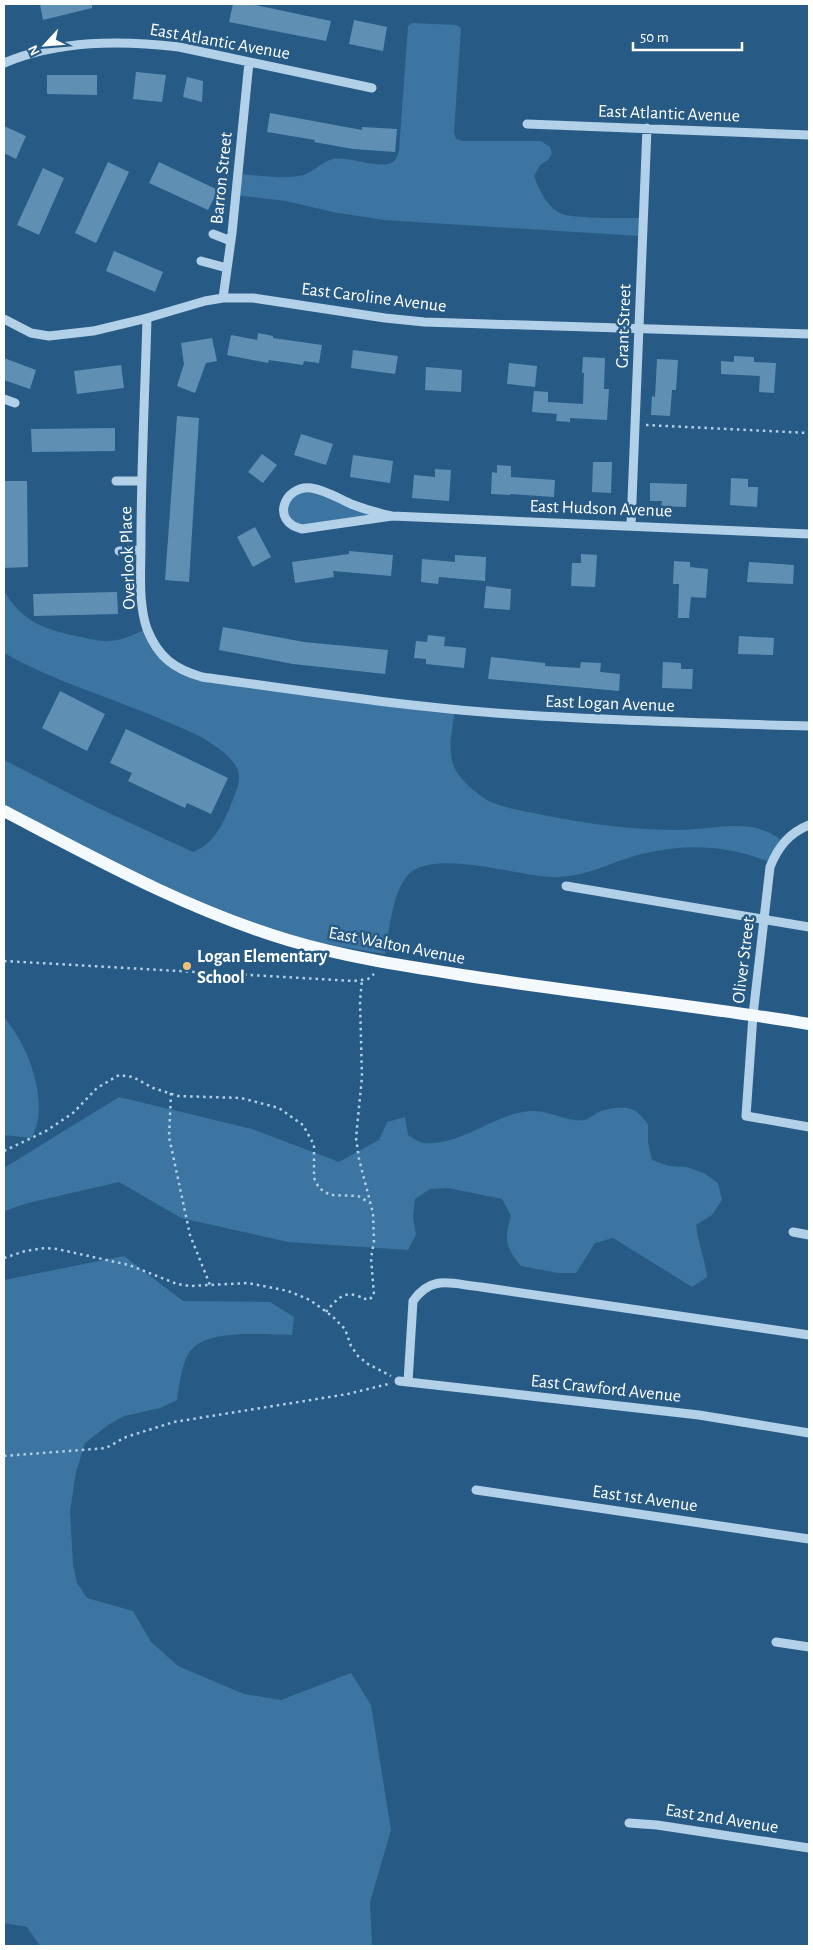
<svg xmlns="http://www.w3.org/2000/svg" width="813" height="1950" viewBox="0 0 813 1950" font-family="'Alegreya Sans',sans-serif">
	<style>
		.green { fill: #3c75a1 }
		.building { fill: #608fb4 }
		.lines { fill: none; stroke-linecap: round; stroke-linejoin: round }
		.path { stroke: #b2d0e7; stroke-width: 2.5; stroke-dasharray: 2.5 4; stroke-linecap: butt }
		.minor { stroke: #b2d0e7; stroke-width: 9 }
		.major { stroke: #f4f9fe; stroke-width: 12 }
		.poi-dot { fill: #f0bf78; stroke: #275b85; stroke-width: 2 }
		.labels { text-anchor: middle; stroke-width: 5; stroke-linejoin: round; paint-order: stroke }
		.street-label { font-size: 18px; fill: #fff; stroke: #275b85 }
		.poi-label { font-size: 18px; font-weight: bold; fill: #fff; stroke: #275b85; text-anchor: start }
	</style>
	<rect width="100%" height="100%" fill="#275b85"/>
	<path class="green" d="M412,23L457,25L461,28L454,133L456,139L462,141H541L550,147L552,154L548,160L540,165L534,176C539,189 546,206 560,213C571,219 625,218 641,218L640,236L384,220L333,212L286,201L236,195L238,174C257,175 285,180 303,175C314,172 322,161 333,159C350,156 376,169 391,163C396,161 397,156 399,151L408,26Z
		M310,488L391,516L292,527L285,503L290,495Z
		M4,591C22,621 43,629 76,636C87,638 99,642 110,641C123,640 135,634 147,629L155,644L186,672L455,709C453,728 446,751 455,769C460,780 480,797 491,802C507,809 526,811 543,815C588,824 633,830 679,830C714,830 753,816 782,841L769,862C722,843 674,843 625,859C602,867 581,877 556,877C519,877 442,850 411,872C393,886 389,932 385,954L331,945L291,936L218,912L4,811V760L96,807L193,852C213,844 222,826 230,807C234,796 242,781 238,771C234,760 224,752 215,746C199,734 179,727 161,719C109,697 53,681 4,653Z
		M4,1017C25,1042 43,1085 38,1119C37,1125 34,1132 32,1138L4,1135Z
		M119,1097L252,1129L339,1162L379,1140L387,1122L405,1117L408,1135C413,1138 420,1143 425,1143C462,1146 497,1112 532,1111C549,1110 569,1123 584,1120C590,1119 595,1113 601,1111C611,1108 630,1105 638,1113C642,1116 645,1121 648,1124V1142L652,1160L669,1166L686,1167L704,1173L718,1183L722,1200L712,1215L696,1225C698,1243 705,1259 707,1277L692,1287L613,1238L595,1243L576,1273H558L521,1266C505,1246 504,1240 511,1216L502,1199L448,1188L430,1189L415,1199L413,1217L416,1235L408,1250L288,1242L181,1218L119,1182L28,1203L4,1211V1168Z
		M124,1256L183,1301L270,1302L294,1317L292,1335C266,1335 212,1329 193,1348C181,1360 180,1384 177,1400L160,1408L124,1416L108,1425L85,1443L76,1472L70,1511L73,1565L77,1583L87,1598L133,1611L151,1642L178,1666L244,1694L281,1700L351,1673L371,1705L391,1830L370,1902L372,1946H40L27,1927L4,1923V1280Z"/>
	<path class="building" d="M40,4H92V8L43,20Z
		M233,4H251L331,21L326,41L229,22Z
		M354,20L387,27L383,51L349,44Z
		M136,72L166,75L162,102L133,99Z
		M47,75H97V95L47,94Z
		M187,77L203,81L202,102L183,97Z
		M270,113L362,130V127L397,129L395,152L353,149L314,142L315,140L267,132Z
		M4,126L26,136L16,159L4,153Z
		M108,162L129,172L96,243L75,233Z
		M159,162L218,190L208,210L149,183Z
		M43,168L64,178L39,235L17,225Z
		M114,251L163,272L155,292L106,271Z
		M258,333L273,336V338L322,345L319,363L304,361L303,365L269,360L268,363L227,355L231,335L257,340Z
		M212,338L217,361L206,363L195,393L177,386L184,364L181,343Z
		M353,350L398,356L395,374L351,368Z
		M734,356L754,357V362L776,363L774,393L759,392L760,376L721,374V361L734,362Z
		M583,357L605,358L604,389H609L607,420L570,418V422L556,421L557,414L532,412L534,391L548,392V402L583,404L584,373H582Z
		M4,358L36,370L30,389L4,380Z
		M657,359L678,360L676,390H672L670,416L651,415L652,396L655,397Z
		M509,363L537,366L535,387L507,384Z
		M121,365L124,388L77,394L74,371Z
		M426,367L462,370L461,392L425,390Z
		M177,416L199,418L189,582L165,580Z
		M115,428V451L32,452L31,429Z
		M301,434L333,444L326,465L294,455Z
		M262,454L277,465L263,483L248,472Z
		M353,455L393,461L390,483L350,477Z
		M593,462H612L611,493L592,492Z
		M497,465L511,466V477L555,480L554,497L510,494V495L491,494L492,472L497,473Z
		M435,469L451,470L449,501L412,498L414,475L435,477Z
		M731,478L748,479V487H758L757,507L730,505Z
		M4,481H27L28,567L4,568Z
		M650,483L687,484L686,507L661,506L662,501H650Z
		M255,527L271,557L253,567L237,537Z
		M349,551L393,555L391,576L333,571L334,577L295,583L292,562L349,554Z
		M581,554L597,555L595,587L571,586L572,563H581Z
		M455,555L486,557L485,581L439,577L438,584L421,582L422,559L455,562Z
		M674,561L690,562V567L708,569L706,598L691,597L689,618H678L679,584H673Z
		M749,562L794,565L793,584L747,582Z
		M486,586L511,589L510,610L484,608Z
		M117,592L118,614L34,616L33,594Z
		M223,627L304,642L388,650L385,674L293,664L219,650Z
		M428,635L445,637L444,646L466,648L464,668L426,664V659L414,658L416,641L427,642Z
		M739,636L774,638L773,655L738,654Z
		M491,657L545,663V666L580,668L581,662L601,663L600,672L620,674L619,691L488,679Z
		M663,662L681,663V669H693L692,689L662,688Z
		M60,691L105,714L87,751L42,728Z
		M126,729L228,778L211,814L187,803L185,808L128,781L132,773L110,763Z"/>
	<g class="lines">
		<path class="path" d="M646,425L809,433
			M4,961L354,981L368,979L374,974
			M171,1093L169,1137L174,1160L190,1235L210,1285
			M4,1151L46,1131L73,1113L97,1088L119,1075L133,1077L153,1088L178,1096L241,1098L279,1108L303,1125L314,1145V1178L319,1188L330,1195L358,1196L370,1203
			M4,1258L25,1251L45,1248L57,1249L129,1265L177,1284L190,1286L248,1283L288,1291L310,1300L332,1316L345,1329L351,1346L358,1356L368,1364L391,1376
			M326,1312C334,1302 344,1290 357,1296C362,1297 364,1299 369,1300L374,1295L371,1258L374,1241L373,1213L359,1159L356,1138L362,1077L360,1001L362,980
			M4,1456L106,1448L126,1437L174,1422L348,1394L388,1384"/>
		<path class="minor" d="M4,63C59,40 120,40 179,47L372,88
			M527,124L809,135
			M213,234L231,241
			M201,261L227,268
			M223,298L232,233L249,62
			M147,318C145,393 141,468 141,542C141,569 138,604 147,629C158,657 174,669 202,677C304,691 407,707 510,714C610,721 710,723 809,726
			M4,319L31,333L49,336L93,331L147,318L205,301L223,298H253L385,318L424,322L809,334
			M4,399L15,403
			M116,481H142
			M392,516L302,529C270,522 284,485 311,488C325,490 338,498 351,504C364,509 377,513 392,516L809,534
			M631,525L647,128
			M119,551L141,550
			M809,825C789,833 778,847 770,867L753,1015L746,1116L809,1127
			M566,886L809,927
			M793,1232L809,1235
			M399,1381L699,1415L809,1433
			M408,1382L413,1301C432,1274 451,1284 481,1287L809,1335
			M476,1490L809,1539
			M776,1642L809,1647
			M629,1823L657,1825L809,1848"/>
		<path class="major" d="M4,811C96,859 188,910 288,940C345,957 404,966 462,975C577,993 694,1005 809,1024"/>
	</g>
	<circle class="poi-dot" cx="187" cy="966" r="5"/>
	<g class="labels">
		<g class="street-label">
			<text transform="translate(220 41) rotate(10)" y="6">East Atlantic Avenue</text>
			<text transform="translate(669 113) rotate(2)" y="6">East Atlantic Avenue</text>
			<text transform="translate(221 178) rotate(-84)" y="6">Barron Street</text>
			<text transform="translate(374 297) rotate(7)" y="6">East Caroline Avenue</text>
			<text transform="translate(623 326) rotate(-88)" y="6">Grant Street</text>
			<text transform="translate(601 508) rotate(2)" y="6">East Hudson Avenue</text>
			<text transform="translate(127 558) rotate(-92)" y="6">Overlook Place</text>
			<text transform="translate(610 703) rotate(2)" y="6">East Logan Avenue</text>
			<text transform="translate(397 945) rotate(11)" y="6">East Walton Avenue</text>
			<text transform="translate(743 960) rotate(-83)" y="6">Oliver Street</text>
			<text transform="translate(606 1388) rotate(6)" y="6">East Crawford Avenue</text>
			<text transform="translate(645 1498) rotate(8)" y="6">East 1st Avenue</text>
			<text transform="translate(722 1818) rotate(9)" y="6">East 2nd Avenue</text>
		</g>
		<g class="poi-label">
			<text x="197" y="962">Logan Elementary<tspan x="197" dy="21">School</tspan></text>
		</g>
	</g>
	<rect width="813" height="1950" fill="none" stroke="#ffffff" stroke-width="10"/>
	<g transform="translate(45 45) rotate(244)" stroke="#275b85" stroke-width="4" paint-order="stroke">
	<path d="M0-4L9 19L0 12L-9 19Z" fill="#ffffff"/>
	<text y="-8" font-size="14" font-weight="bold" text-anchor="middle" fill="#ffffff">N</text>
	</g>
	<path d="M633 42v8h109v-8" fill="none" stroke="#ffffff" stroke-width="2.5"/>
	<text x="640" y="42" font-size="15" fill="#ffffff" stroke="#275b85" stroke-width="4" paint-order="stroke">50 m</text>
</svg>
